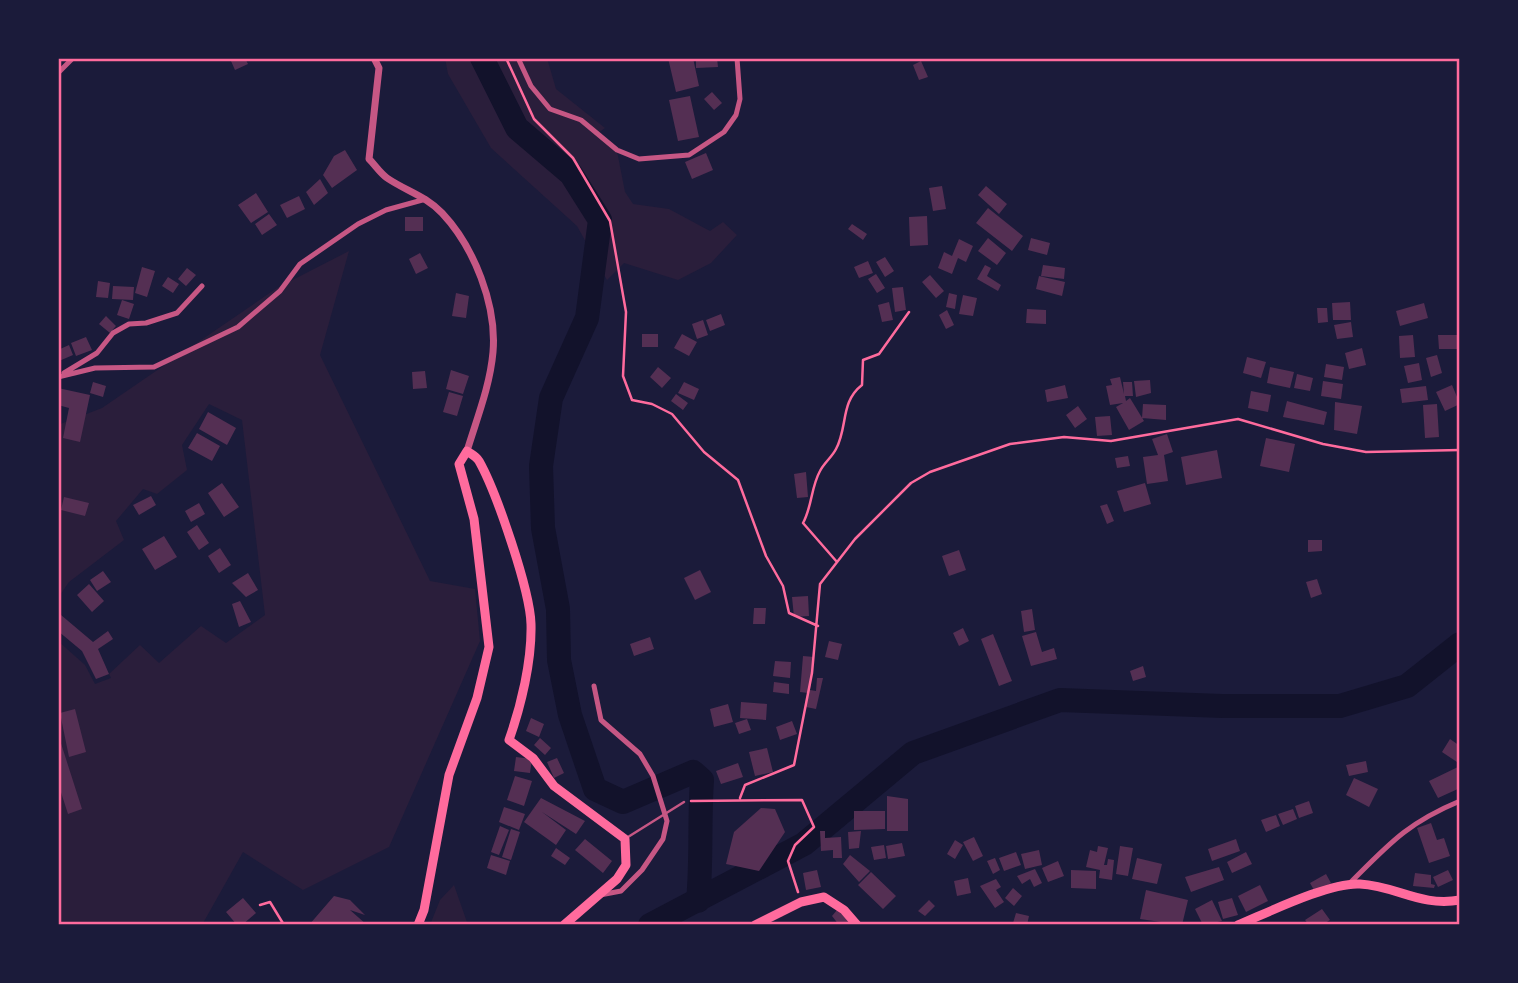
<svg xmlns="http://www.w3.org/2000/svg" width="1518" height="983" viewBox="0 0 1518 983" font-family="'Fira Sans Condensed',sans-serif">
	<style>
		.green { fill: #2a1e3b }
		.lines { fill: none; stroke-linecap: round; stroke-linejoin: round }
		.river { stroke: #12122b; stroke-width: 24 }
		.building { fill: #542f53 }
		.path { stroke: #ff6b9d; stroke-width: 2.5 }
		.service { stroke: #c65784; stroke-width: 2.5 }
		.minor { stroke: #c65784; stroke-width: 5 }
		.tertiary { stroke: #c65784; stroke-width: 7 }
		.primary { stroke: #ff6b9d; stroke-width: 9 }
		.neatline { fill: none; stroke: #ff6b9d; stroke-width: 2.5 }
	</style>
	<rect width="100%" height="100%" fill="#1b1b3a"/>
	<path class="green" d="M445,58H547L556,89L605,128L598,133L617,151L625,192L633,204L669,209L710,231L723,222L737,235L711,263L678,280L624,263L607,280L577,226L491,148L448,74Z
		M349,251L320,355L430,581L475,589L480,641L389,847L303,890L243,852L202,925H58V641L85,665L95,684L111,678L109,674L140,645L159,663L201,626L226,643L265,615L242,420L209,404L182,445L187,470L157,494L143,489L116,521L124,540L69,582L58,598V425L102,408L277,288Z
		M454,885L468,925H430L440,900Z"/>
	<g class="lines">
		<path class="river" d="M482,58L517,128L571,174L600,220L587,318L551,398L541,466L543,528L558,609L559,660L570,715L595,789L623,802L693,772L702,780C699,821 702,861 698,901
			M650,925L804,844L913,753L1060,700L1222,706H1340L1407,686L1460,644"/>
	</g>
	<path class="building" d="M237,58H245L248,64L235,70L231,61Z
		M668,58H693L699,86L676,92Z
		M696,58H717L718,67L696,68Z
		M921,61L928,77L919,80L913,65Z
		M712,92L722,103L714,110L704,99Z
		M690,96L699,137L678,141L669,100Z
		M345,150L357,170L332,188L323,175L334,156Z
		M706,153L713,170L692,179L685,162Z
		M320,179L328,193L314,205L306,192Z
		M942,186L946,209L933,211L929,188Z
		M986,186L1007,204L999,214L978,195Z
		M256,193L268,212L251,223L238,205Z
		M299,196L305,209L287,218L280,205Z
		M988,208L1023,236L1012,251L976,223Z
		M269,214L277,225L262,235L255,224Z
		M927,216L928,245L910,246L909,217Z
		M405,217H423V231H405Z
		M852,224L867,234L863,240L848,229Z
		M988,238L1006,253L997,265L978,251Z
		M1031,238L1050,243L1047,255L1028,250Z
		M959,239L973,246L966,262L958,258L952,274L938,268L944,252L952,256Z
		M420,253L428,268L416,274L409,259Z
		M885,257L894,271L885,277L876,262Z
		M868,261L873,273L859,278L854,267Z
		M985,265L991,268L987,276L1001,285L998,291L977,279Z
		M1043,265L1065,268L1064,279L1041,276Z
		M142,267L155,271L147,297L135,293Z
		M187,268L196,275L186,286L178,279Z
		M876,274L885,288L877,293L868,279Z
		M930,275L944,291L936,298L922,282Z
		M1039,276L1065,282L1062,296L1036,289Z
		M168,277L179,284L173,293L162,286Z
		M98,281L110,283L108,298L96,297Z
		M113,286L134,287L133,300L112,299Z
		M903,287L906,310L895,312L892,288Z
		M456,293L469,296L466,318L452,316Z
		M949,293L957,295L955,309L946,307Z
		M963,295L977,298L973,316L959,314Z
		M122,300L134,304L129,319L117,315Z
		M889,302L893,320L882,322L878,305Z
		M1350,302L1351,320H1333L1332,303Z
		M1424,303L1428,318L1400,326L1396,311Z
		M1317,308H1327L1328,322L1318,323Z
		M1027,309L1046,310V324L1026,323Z
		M947,310L954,325L946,329L939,315Z
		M721,314L725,325L710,331L706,320Z
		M106,316L116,326L110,333L99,324Z
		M703,320L708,335L697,339L692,324Z
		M1351,322L1353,337L1337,339L1334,325Z
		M642,334H658V347H642Z
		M682,334L697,342L689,356L674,348Z
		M1413,335L1415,357L1400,358L1399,336Z
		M1438,335H1459L1460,349H1439Z
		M86,337L92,350L76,356L71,343Z
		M69,345L73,355L59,361L58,350Z
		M1362,348L1366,365L1349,369L1345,353Z
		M1437,355L1442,373L1431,377L1426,358Z
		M1247,357L1266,362L1261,378L1243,373Z
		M1419,363L1422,380L1408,383L1404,366Z
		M1326,364L1344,367L1342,380L1324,377Z
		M658,367L671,378L662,388L650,377Z
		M1270,367L1294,372L1290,388L1267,383Z
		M451,370L469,376L463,394L446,389Z
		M425,371L427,388L413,389L412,372Z
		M1297,374L1313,378L1310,391L1294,388Z
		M1120,377L1124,394L1123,382H1132L1133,396H1125L1126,401L1130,398L1144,421L1129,430L1116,407L1123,403L1110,405L1106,386L1112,385L1110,379Z
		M1150,380L1151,393L1136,397L1134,381Z
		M1323,381L1343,384L1341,399L1321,396Z
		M93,382L106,386L103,397L90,393Z
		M684,382L699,389L694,400L678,393Z
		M1065,385L1068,398L1047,402L1045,390Z
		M1452,385L1460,404L1445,411L1436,392Z
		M1426,386L1428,400L1402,403L1400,389Z
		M58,388L90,395L80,442L63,438L69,408L58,405Z
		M1251,391L1271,395L1268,412L1248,408Z
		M449,392L463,396L457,416L443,412Z
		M676,394L688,403L683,410L671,401Z
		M1287,401L1327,412L1324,425L1283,417Z
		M1335,402L1362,406L1357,434L1334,430Z
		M1143,404L1166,405V420L1142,418Z
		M1437,404L1439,437L1425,438L1423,405Z
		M1078,406L1087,419L1075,428L1066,415Z
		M208,412L236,428L227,445L199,429Z
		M1110,416L1112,435L1097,436L1095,417Z
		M197,433L220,446L212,461L188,448Z
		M1167,434L1173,452L1164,455L1168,481L1147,484L1143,457L1158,455L1152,439Z
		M1266,438L1295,444L1289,472L1260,466Z
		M1217,450L1222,478L1186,485L1181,457Z
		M1128,456L1130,466L1117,468L1115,458Z
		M806,472L808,497L797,498L794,474Z
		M222,483L239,507L224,517L208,493Z
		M1145,483L1151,504L1124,512L1117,491Z
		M151,496L156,505L139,515L133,505Z
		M64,497L89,503L85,516L61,510Z
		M199,503L205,514L191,522L185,511Z
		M1107,504L1114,521L1107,524L1100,506Z
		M197,525L209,543L199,550L187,532Z
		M164,536L177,557L155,570L142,549Z
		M1308,540H1322V551L1308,552Z
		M220,548L231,565L219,573L208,556Z
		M959,550L966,570L949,576L942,556Z
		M700,570L711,592L695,600L684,578Z
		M103,571L111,582L97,591L90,580Z
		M248,573L258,590L246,597L232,583Z
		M1317,579L1322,594L1311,598L1306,582Z
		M89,584L104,601L92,612L77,595Z
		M808,596L809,616L794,617L792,597Z
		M240,601L251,622L239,627L232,604Z
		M754,608H766L765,624H753Z
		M1032,609L1035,630L1024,632L1021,611Z
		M61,615L93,642L108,631L113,639L98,649L109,674L96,679L82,651L58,631Z
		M963,628L969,641L959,646L953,633Z
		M1036,632L1042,652L1054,648L1057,659L1031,666L1022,636Z
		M993,634L1012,681L999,686L981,639Z
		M650,637L654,649L634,656L630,644Z
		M829,641L842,644L838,660L825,657Z
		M803,656L814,657L810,690L816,691L817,678H823L816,709L806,707L808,693L800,692Z
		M775,661L791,662L790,678L773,676Z
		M1143,666L1146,677L1133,681L1130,671Z
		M774,682L789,684V694L773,692Z
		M741,702L767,704L766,720L740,718Z
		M728,704L733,722L714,727L710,709Z
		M75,709L86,752L69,757L60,713Z
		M531,718L544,724L539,737L526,731Z
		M747,719L751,730L739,734L735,723Z
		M792,721L797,734L780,740L776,727Z
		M58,734L82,809L68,814L58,783Z
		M540,738L551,748L545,755L534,745Z
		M1450,739L1460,746V764L1442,752Z
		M767,748L773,772L755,776L749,752Z
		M516,757L532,759L530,773L514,771Z
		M557,758L564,773L554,778L547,762Z
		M1366,761L1368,772L1349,776L1346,765Z
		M738,763L743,777L721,784L716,771Z
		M1460,766V788L1438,798L1429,781Z
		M515,776L532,781L524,806L507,800Z
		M1354,778L1378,789L1369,807L1346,795Z
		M887,796L908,799V831H887Z
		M541,798L585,821L576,834L542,812L566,830L556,845L524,822Z
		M1309,801L1313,813L1299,818L1295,806Z
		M504,807L525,814L519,830L499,822Z
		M761,808L775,809L785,832L759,871L726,864L734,832Z
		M1293,809L1297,819L1283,825L1278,814Z
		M854,811H885V829L854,830Z
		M1276,815L1280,826L1266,832L1261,820Z
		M1431,823L1437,840L1444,838L1450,856L1429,863L1417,828Z
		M500,826L509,830L499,855L491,852Z
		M511,829L520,832L511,860L502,857Z
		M820,831H825V838L841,837L842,858H833V850L821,851Z
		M861,831L859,848L849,849L848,832Z
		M974,837L983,856L973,861L963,842Z
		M585,839L612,861L603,873L575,850Z
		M1236,839L1240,851L1212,861L1208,849Z
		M955,840L963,845L955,859L947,854Z
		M902,843L905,856L888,859L886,846Z
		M884,845L886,858L874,860L871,847Z
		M1098,846L1108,848L1104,865H1107L1108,859L1114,860L1112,880L1099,878L1100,870L1086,867L1090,850L1097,852Z
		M1120,846L1133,848L1128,876L1116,874Z
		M556,848L570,858L565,865L551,856Z
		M1039,850L1042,865L1025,869L1021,854Z
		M1016,852L1021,865L1004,871L999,858Z
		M1246,852L1252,864L1232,873L1227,862Z
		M491,855L510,861L506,875L487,868Z
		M850,855L870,871L859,882L843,864Z
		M995,858L1000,870L993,874L987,861Z
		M1137,858L1162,864L1157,884L1132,879Z
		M1058,861L1064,876L1048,882L1042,868Z
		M1219,867L1224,880L1191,892L1185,877Z
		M1035,869L1042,883L1034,887L1030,879L1022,884L1017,876Z
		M817,870L821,887L806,890L803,873Z
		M1071,870L1096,871V889L1071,888Z
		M1448,870L1453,880L1438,887L1433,877Z
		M871,872L896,896L883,909L858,885Z
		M1415,873L1431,875V884L1435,885L1434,888L1413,886Z
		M1326,874L1331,883L1315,892L1310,883Z
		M968,878L971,893L957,896L954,881Z
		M996,879L1001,887L996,890L1004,902L995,908L980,886Z
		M1260,885L1268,901L1246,912L1238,896Z
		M1013,888L1022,896L1014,906L1005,898Z
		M1146,890L1188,900L1182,925L1140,919Z
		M334,896L350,900L365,915L350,910L367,925H309Z
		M243,898L256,913L242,925H237L226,912Z
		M1232,898L1238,915L1223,919L1218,902Z
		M929,900L935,906L925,916L918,911Z
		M1212,900L1222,921L1203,925L1195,909Z
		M1322,909L1330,920L1322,925H1309L1305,920Z
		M837,910L854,925H839L832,916Z
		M1016,913L1029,916L1027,925L1013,923Z"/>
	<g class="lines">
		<path class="path" d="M506,58L534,119L573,158L610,221L626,312L623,376L632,400L652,404L672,414L704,452L738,480L766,556L783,586L789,613L818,626
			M837,562L803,523C812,507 811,487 820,471C824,463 832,457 836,449C848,427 840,402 862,385L863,360L879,354L909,312
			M740,798L745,785L794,765L812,673L820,584L855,539L911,483L930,472L1010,444L1064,437L1111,441L1238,419L1323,444L1366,452L1460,450
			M691,801L802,800L814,827L795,845L788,861L798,892
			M260,905L270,902L284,925"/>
		<path class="service" d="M628,837L684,802"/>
		<path class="minor" d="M518,58L531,86L550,109L581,120L617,150L639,159L689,155L724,132L736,115L740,99L737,58
			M58,73L73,58
			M64,373L97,353L113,333L129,324L146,323L177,313L202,286
			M58,377L95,368L154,367L238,327L280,291L300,264L358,224L386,210L426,199
			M594,686L601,720L640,754L653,776L667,821L663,839L642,870L621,891L600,895
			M1349,884C1389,844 1407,823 1460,801"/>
		<path class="tertiary" d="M374,58L379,68L369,159C375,165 380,173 387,178C406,191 426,196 442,213C474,247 497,305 493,352C490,386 477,418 467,451"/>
		<path class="primary" d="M418,925L424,910L449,775L477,698L489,647L474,519L459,464L467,451C471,454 476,456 479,461C496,491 530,590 531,624C532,661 521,706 509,740L533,758L554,786L625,839L626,865L617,879L564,925
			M755,925L801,902L824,897L844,910L857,925
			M1238,925C1267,913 1330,882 1360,884C1397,886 1420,907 1460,900"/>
	</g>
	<rect width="1518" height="983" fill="none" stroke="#1b1b3a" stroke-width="119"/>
	<rect x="60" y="60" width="1398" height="863" class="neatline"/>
</svg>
